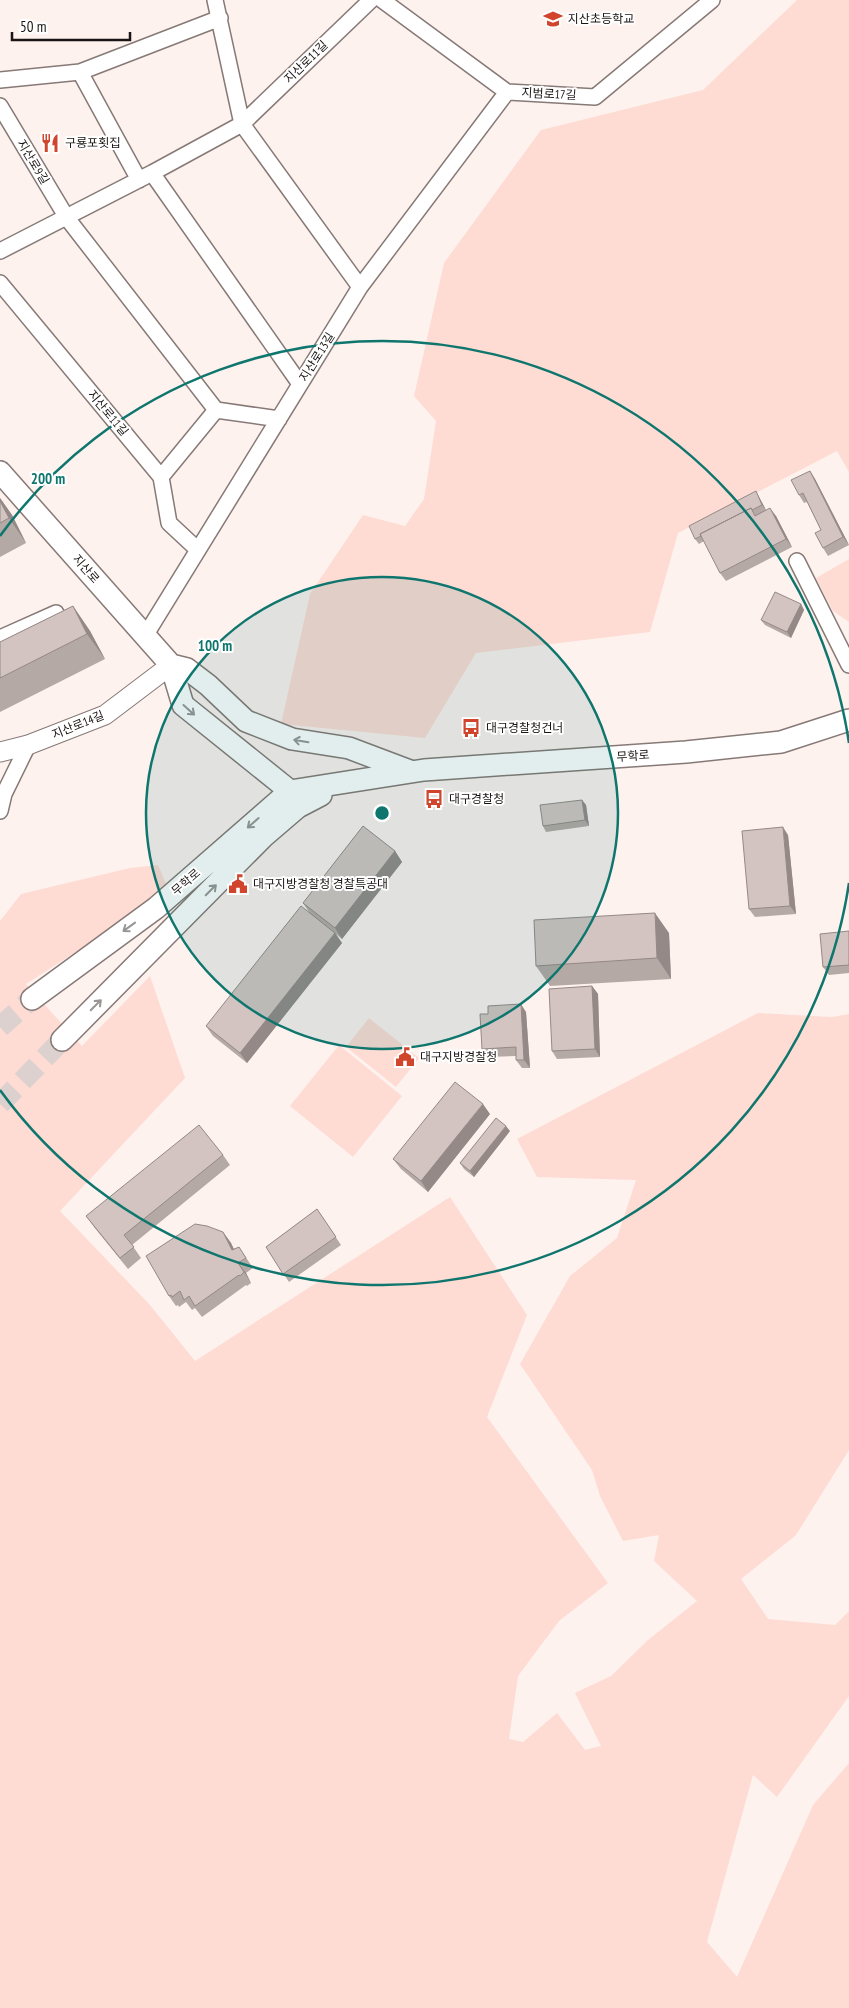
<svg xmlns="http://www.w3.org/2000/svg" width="849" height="2008" viewBox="0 0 849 2008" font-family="'PT Sans Narrow','Noto Sans KR',sans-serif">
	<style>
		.green { fill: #fedbd3 }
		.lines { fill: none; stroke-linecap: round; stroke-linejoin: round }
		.secondary-tunnel { stroke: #dcd1ce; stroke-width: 21; stroke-dasharray: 21 11; stroke-linecap: butt }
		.minor-casing { stroke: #867976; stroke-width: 18 }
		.tertiary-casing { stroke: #867976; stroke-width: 21 }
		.secondary-casing { stroke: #867976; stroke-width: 24 }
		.minor { stroke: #fff; stroke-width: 15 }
		.tertiary { stroke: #fff; stroke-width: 19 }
		.secondary { stroke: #fff; stroke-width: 21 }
		.wall { fill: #b5a9a6 }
		.shaded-wall { fill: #948987 }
		.building { fill: #d3c4c1; stroke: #948987 }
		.oneway { stroke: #989695 }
		.ring { fill: none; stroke: #0f766e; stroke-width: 2.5 }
		.labels { text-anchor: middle; stroke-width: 4; stroke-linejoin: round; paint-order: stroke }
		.poi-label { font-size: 12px; fill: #1a1514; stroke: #fff; text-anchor: start }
		.street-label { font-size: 12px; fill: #1a1514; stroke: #fff }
		.centre { fill: #0f766e; stroke: #fff; stroke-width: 2.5 }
		.ring-label { font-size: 15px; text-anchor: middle; font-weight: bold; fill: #0f766e; stroke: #fff; stroke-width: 4; stroke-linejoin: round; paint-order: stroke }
	</style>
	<rect width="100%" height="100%" fill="#fef2ef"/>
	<path class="green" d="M797,0H849V472L837,451L678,533L650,632L476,653L425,738L281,724L310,594L363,515L405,526L424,499L436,421L414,396L444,263L541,130L703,90Z
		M849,559V622L833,611L816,578Z
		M158,865L167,886L133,915L26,984L82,1046L150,976L185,1078L60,1211L150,1305L195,1361L450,1197L527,1315L487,1417L608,1583L559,1621L518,1676L509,1739L523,1742L557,1713L585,1750L601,1746L575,1693L611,1676L648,1640L697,1601L654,1561L659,1535L623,1541L600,1496L592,1470L520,1364L570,1276L617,1238L636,1180L537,1177L517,1139L758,1013L832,1017L849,1014V1450L796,1535L741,1579L768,1619L835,1625L849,1611V1696L777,1797L753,1775L707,1942L737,1977L813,1805L849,1763V2008H0V921L21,894L130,868Z
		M369,1018L419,1058L396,1087L346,1047Z
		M339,1045L402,1096L353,1157L290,1106Z"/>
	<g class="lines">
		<path class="secondary-tunnel" d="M0,1027L32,999
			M0,1104L62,1040"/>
		<g class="minor-casing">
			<path id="minor" d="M215,0L242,124L360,287
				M382,0L507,92L595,97L712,0
				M80,72L139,180
				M0,80L80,72L220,18
				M0,106L67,218L216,410L279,419
				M152,173L300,384
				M0,251L152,173L242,124L371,0
				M0,283L161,477L169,523L198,550
				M161,477L216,410
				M797,561L849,665
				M145,636L360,287L507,92
				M0,638L56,613
				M0,811L4,794L28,745"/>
		</g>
		<g class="tertiary-casing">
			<path id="tertiary" d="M0,752L28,745L105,715L171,665"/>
		</g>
		<g class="secondary-casing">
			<path id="secondary" d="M0,472L171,665L183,705L290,791L302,795
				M171,665L187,669L208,685L246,721L292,739L349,748L410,771
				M32,999L156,908L290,791L424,770L686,752L781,742L849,720
				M62,1040L263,837L298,807L321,795"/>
		</g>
		<use href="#minor" class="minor"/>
		<use href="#tertiary" class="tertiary"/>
		<use href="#secondary" class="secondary"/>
	</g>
	<path class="wall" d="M810,471L815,479L849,545L828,556L823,548L821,530L807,502L804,503L799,495Z
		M756,491L759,497L766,510L776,516L792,547L726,581L720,573L704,541L699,544L695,539Z
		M0,498L12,515L26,543L0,557Z
		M801,604L804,610L791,638L765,625L761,620Z
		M73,606L90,631L105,659L0,712V642Z
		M582,800L586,805L589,826L546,832L543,826Z
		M788,835L796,914L755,917L749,909Z
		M395,851L402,862L342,939L336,934L342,943L247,1063L213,1036L206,1026L309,912L303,903Z
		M849,931V973L829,975L823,967Z
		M669,933L671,979L550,986L536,966Z
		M592,986L598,994L600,1057L557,1059L552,1051Z
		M526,1012L530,1068H522L516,1060V1056L488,1057L482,1049Z
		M490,1114L428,1192L401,1169L393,1159Z
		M510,1131L474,1177L464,1169L460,1163Z
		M223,1155L230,1165L132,1245L141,1258L128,1269L94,1227L86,1216Z
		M317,1209L341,1245L289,1282L266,1247Z
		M223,1232L231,1243L234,1249L239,1247L253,1268L246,1273L251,1283L247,1286L246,1285L202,1317L195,1308L192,1310L186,1302L179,1307L178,1305L176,1306L169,1296Z"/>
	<path class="shaded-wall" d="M810,471L815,479L849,545L843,537Z
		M756,491L759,497L766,510L762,505Z
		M0,498L12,515L26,543L9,518L0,501Z
		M770,508L776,516L792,547L786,539Z
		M801,604L804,610L791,638L787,632Z
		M73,606L90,631L105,659L87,634Z
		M582,800L586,805L589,826L585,820Z
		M783,827L788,835L796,914L790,906Z
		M395,851L402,862L342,939L335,928Z
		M655,913L669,933L671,979L657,958Z
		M335,933L342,943L247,1063L240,1053Z
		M592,986L598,994L600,1057L595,1049Z
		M521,1004L526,1012L530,1068L524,1060Z
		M483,1104L490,1114L428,1192L421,1181Z
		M506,1126L510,1131L474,1177L470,1171Z
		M223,1232L231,1243L239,1261L232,1250Z
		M238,1263L246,1273L251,1283L244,1272Z"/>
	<path class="building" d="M810,471L843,537L823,548L815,533L821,530L803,493L799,495L791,480Z
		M756,491L762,505L752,510L751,508L700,534L701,536L695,539L689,526Z
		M0,501L9,518L0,523Z
		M751,508L755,516L770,508L786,539L720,573L700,534Z
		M775,592L801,604L787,632L761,620Z
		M73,606L87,634L0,678V642Z
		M582,800L585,820L543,826L540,805Z
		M363,826L395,851L335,928L303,903Z
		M783,827L790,906L749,909L742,831Z
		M301,906L335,933L240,1053L206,1026Z
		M655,913L657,958L536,966L534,920Z
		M849,931V965L823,967L820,934Z
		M592,986L595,1049L552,1051L549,989Z
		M521,1004L524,1060H516V1047L482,1049L480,1014H488V1006Z
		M455,1082L483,1104L421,1181L393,1159Z
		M496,1118L506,1126L470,1171L460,1163Z
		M199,1125L223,1155L124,1235L134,1247L120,1258L86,1216Z
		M317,1209L336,1237L283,1274L266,1247Z
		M195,1224L207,1226L223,1232L232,1250L239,1247L246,1258L238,1263L244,1272L240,1276L239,1275L195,1306L189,1296L184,1300L180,1291L172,1297L171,1295L169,1296L146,1256Z"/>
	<defs><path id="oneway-shaft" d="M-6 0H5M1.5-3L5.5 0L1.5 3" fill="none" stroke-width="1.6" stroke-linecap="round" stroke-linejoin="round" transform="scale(1.25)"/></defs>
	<g class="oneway">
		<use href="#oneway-shaft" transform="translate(189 710) rotate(42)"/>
		<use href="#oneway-shaft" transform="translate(301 741) rotate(-171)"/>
		<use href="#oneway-shaft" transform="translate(253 823) rotate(139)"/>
		<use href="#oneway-shaft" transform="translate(211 890) rotate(-45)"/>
		<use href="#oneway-shaft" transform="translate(129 927) rotate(144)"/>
		<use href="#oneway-shaft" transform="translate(96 1005) rotate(-45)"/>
	</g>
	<circle cx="382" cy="813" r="236" fill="#0f766e" fill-opacity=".12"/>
	<g class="ring">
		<circle cx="382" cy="813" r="236"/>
		<path d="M849 883A472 472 0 0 1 0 1090M0 536A472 472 0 0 1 849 743"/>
	</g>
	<defs>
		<g id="school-bare" transform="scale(1.5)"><path d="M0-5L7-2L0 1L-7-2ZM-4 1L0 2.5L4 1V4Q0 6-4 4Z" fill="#d0452b" stroke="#fff" stroke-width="2.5" paint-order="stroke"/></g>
		<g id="restaurant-bare" transform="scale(1.5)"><path d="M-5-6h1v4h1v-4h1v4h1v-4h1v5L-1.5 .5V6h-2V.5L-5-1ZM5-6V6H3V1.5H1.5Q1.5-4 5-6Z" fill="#d0452b" stroke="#fff" stroke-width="2.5" paint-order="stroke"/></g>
		<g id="bus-bare" transform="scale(1.5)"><path d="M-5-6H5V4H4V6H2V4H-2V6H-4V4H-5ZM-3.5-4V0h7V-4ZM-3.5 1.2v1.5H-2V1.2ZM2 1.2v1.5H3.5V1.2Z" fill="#d0452b" stroke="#fff" stroke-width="2.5" paint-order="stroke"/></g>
		<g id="civic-bare" transform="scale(1.5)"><path d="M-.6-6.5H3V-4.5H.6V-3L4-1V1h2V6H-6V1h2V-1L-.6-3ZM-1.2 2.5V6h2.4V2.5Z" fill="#d0452b" stroke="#fff" stroke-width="2.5" paint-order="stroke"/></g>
	</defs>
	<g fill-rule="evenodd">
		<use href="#school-bare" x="553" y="19"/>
		<use href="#restaurant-bare" x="50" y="143"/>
		<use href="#bus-bare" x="471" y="728"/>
		<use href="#bus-bare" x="434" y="799"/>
		<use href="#civic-bare" x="238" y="884"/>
		<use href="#civic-bare" x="405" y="1057"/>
	</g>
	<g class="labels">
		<g class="poi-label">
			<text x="568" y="23">지산초등학교</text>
			<text x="65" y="147">구룡포횟집</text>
			<text x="486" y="732">대구경찰청건너</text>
			<text x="449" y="803">대구경찰청</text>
			<text x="253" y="888">대구지방경찰청 경찰특공대</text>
			<text x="420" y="1061">대구지방경찰청</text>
		</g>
		<g class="street-label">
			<text transform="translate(306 62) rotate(-44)" y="4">지산로11길</text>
			<text transform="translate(549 94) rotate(3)" y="4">지범로17길</text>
			<text transform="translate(33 162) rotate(59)" y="4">지산로9길</text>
			<text transform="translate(317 357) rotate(-58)" y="4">지산로13길</text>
			<text transform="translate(108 413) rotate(50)" y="4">지산로11길</text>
			<text transform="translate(86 569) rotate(49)" y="4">지산로</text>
			<text transform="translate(78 725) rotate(-22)" y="4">지산로14길</text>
			<text transform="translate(633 756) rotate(-4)" y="4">무학로</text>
			<text transform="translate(186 882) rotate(-41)" y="4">무학로</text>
		</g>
	</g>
	<circle cx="382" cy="813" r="8" class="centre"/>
	<g class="ring-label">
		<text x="48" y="484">200 m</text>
		<text x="215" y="651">100 m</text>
	</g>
	<path d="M12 32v8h118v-8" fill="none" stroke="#1a1514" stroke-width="2.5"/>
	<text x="20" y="32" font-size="15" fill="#1a1514" stroke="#ffffff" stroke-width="4" paint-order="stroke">50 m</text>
</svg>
